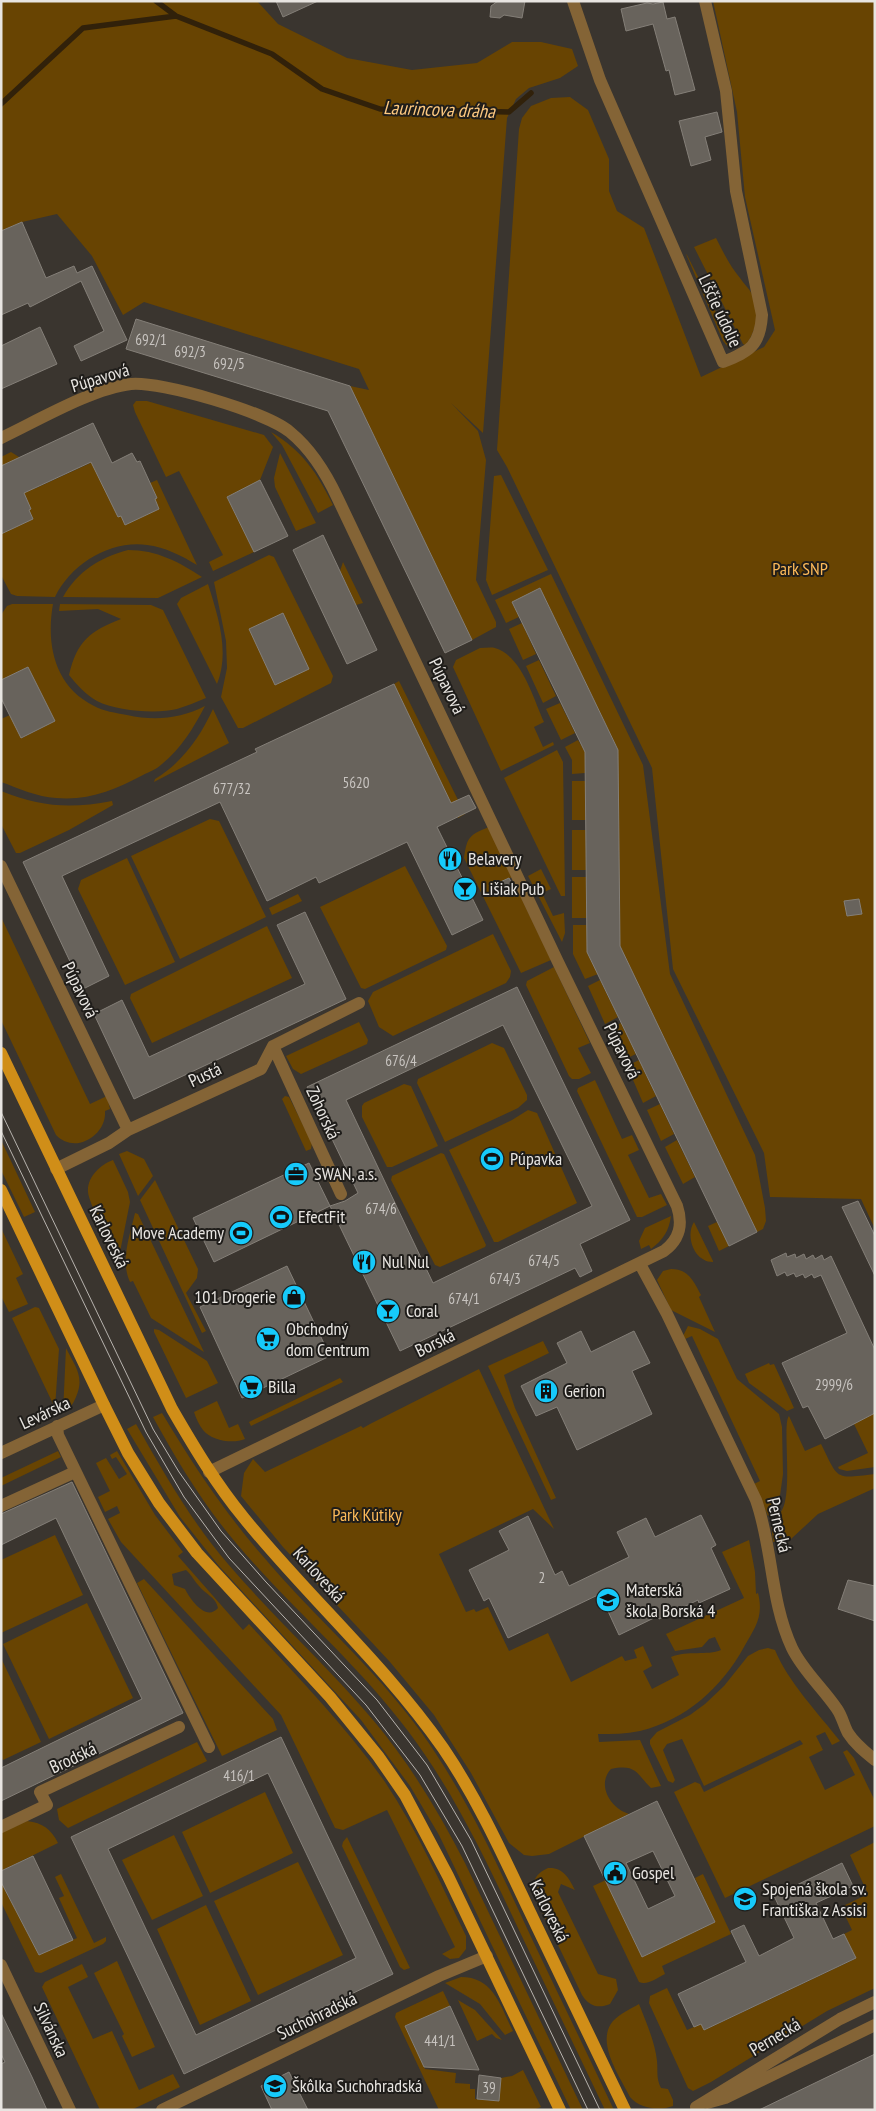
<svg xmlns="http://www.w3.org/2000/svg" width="876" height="2111" viewBox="0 0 876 2111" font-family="'PT Sans Narrow',sans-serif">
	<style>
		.green { fill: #684402; fill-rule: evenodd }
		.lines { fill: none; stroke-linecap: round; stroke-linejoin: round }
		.stream { stroke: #31210a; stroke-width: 5.5 }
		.building { fill: #68635c; stroke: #847f78; fill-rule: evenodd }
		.minor { stroke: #846436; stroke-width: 12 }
		.major { stroke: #d08e18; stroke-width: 12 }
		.tram { stroke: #b7b3ae; stroke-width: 1 }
		.labels { text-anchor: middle; stroke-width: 4; stroke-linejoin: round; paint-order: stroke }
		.number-label { font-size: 15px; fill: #c8c4c0 }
		.street-label { font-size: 18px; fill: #e8e5e1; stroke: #1f1d1a }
		.park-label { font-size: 18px; fill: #fdba59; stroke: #1f1d1a }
		.poi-label { font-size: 18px; fill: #e8e5e1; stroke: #1f1d1a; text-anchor: start }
		.water-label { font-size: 19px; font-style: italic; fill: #fec980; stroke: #1f1d1a }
	</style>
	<rect width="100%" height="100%" fill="#3a352f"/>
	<path class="green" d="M1,1H257L278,24L347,58L412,70L477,63L512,42H541L572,49L578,66L560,78L529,88L516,99L507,118L483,433L451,403L478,431L486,460L476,580L496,622V627L472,640L350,386L369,390L359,369L144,302L123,315L92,256L57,214L22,222L1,231Z
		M713,1H875V1229L861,1199L770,1197L764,1153L673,969L652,768L507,467L497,450L519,129L522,118L531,106L551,98L570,97L588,110L609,159V191L617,211L644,228L701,377L764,347L775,330L745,197L737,112Z
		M716,238C723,252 730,266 740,278C743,283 749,288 752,294C760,309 757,332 745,345L743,344L694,247Z
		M686,254L687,255L734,348L728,347L723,341Z
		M136,401H147L264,435L273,447L260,480L227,497L254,552L213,571L209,562L223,555L179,471L166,477L135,412L133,405Z
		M271,432C303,451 317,473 333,505L318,513L282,445Z
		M11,452L19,457L34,489L108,455L111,502L118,517L121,516L125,525L159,509L155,499L157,498L150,483L157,480L197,565C182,556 165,547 147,545C110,540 71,564 55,597L17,596L11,594L1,575V534L33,519L29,510L31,509L24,494L1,466V457Z
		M280,453L316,523L296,531L275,487L274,478Z
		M501,475L548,570L492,595L486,580L494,476Z
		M128,550C157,550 179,562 202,577L158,598L63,597C78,571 99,558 128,550Z
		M269,555L274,557L333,676L331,683L243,728H238L221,697L227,668L226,641L214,582Z
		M343,562L363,603L356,605L340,571Z
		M551,574L643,765L670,974L755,1155L765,1208L766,1221L763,1229L757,1232L620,946L618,750L540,588L512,602L519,617L506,623L495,600Z
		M208,584C218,616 230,652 217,684L177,604L181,598Z
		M12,604H53C46,644 54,686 94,706C103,711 116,713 127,715C154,721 180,719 205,706C194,727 181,749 162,764C157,769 149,772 143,775C115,790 88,801 56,798C37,797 18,788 1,782V719L10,715L22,738L55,721L28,667L1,680V615L7,606Z
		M60,604L151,605L163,610L206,698C196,702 187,706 177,709C157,714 116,711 97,701C86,695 77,685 69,675C77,641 90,631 121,619L98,609L59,611Z
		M522,623L536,654L523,660L509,629Z
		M480,648C485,648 491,647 495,648C522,656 533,698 544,722L534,727L543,747L553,742L554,745L501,771L453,667L456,660Z
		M539,660L556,696L543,703L526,666Z
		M399,681L465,814L458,818L394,684Z
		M560,703L575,733L561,740L546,709Z
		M213,709L229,743L154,782L155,779C182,763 200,737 213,709Z
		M578,740L585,752V773L572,774V760L565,747Z
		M557,750L563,762L565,896H561L504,778Z
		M572,781H586V820H572Z
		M1,791C41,807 70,809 112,801L113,805L69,830L20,853H16L1,824Z
		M210,819L219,821L266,917L180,959L131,856Z
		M489,827L512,877L499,883L505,896L518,891L551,960L521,973L464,858C467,837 469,835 489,827Z
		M572,830H586V870H572Z
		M127,858L175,962L125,985L78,889L81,880Z
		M405,866L447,946L446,950L365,989L361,988L320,907Z
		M541,869L551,889L542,893L553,916L564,913L565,933L562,942L528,876Z
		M572,877H586L587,918H572Z
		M298,894L302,901L272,915L269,908Z
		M1,917L90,1104L107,1096L110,1109L105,1111C107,1135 75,1155 56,1135L1,1020Z
		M573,925H587V952L598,974L585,979L573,954Z
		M267,926L292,978L152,1043L130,998L131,994Z
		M493,934L511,971L510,977L506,983L393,1036L379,1027L368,1001L373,992Z
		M554,967L590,1043L578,1048L591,1073L579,1079H572L569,1076L526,985L527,981Z
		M600,980L618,1017L605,1024L588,986Z
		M359,1022L368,1040L367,1044L301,1074L293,1069L286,1056Z
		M621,1023L636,1054L623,1060L609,1029Z
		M492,1043L504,1048L527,1095V1100L518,1108L445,1142L417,1083L418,1079Z
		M639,1060L656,1096L643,1103L627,1066Z
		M595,1080L622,1139L632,1135L639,1150L628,1155L649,1198L661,1194L667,1205L642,1217H637L577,1091L578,1088Z
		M404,1084L411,1086L438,1146L392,1167H387L362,1117V1106L364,1103Z
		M285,1096L289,1097L312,1143L311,1149L306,1151L282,1099Z
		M660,1104L674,1134L661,1141L647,1110Z
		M528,1110L537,1113L577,1203L498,1242H494L449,1150L512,1120Z
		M1,1140L35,1212L24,1217L1,1170Z
		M677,1140L695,1177L683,1184L665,1147Z
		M127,1151L144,1159L153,1176L138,1196L119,1154Z
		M441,1153L444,1154L486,1245L485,1247L440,1267L435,1265L391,1180L392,1176Z
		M113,1160L128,1192L130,1202L120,1252L116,1253C110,1240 89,1205 88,1192C87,1177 100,1165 113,1160Z
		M155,1180L198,1269L197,1278L186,1293L206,1331L202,1333L140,1200Z
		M135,1213L138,1214L204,1352L151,1318L133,1281L130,1282C120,1261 130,1235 135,1213Z
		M671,1216C669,1231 663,1240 651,1249L649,1245L641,1249L639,1241L645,1228Z
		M694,1222L713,1261V1262C694,1262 685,1236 694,1222Z
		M717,1222L729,1246L719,1251L708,1226Z
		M1,1228L23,1274L16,1278L28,1304L9,1312L1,1296Z
		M671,1269C689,1269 694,1282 701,1295L699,1297L715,1332L671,1310L657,1280L663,1271Z
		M35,1307L39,1308L59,1349L55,1408L12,1318Z
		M688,1326L700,1329L718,1339L737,1379L779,1414L782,1427L783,1474L779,1503L770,1515L768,1516L754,1484L760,1481L692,1336L685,1339L683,1336Z
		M154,1329L159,1330L207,1361L218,1383L186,1398L154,1332Z
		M543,1341L549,1353L504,1375L515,1408L556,1498L551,1500L488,1366Z
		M66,1348C75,1366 85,1377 76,1397C73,1404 70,1409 63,1413Z
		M769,1363L770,1365L774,1364L794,1408L787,1411L749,1383L745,1374Z
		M479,1369L554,1529L533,1509L439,1554L466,1612L474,1609L476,1612L488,1607L509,1651L548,1633L571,1682L622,1656L625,1661L637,1658L634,1650L643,1646L652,1666L643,1671L652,1689L679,1675L671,1657C688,1650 707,1656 721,1650L715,1637L709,1639L702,1647L675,1651L666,1634L744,1598L722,1552L749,1540L755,1572L756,1594L758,1593C764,1617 755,1627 744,1647C722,1687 686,1720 640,1731C626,1734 612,1734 598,1734L599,1742L640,1740L661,1786L651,1788C636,1773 636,1764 611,1769C596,1785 611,1809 629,1814L549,1854L532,1856L524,1855L509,1843L471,1773L434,1715L390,1662L283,1547L241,1496L244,1473L253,1459L265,1472L361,1426L363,1428L370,1424Z
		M340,1378L343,1382L251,1426L249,1422Z
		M217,1401L229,1428L238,1424L245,1439C233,1444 212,1441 203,1430C199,1425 196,1418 194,1412Z
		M162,1413C192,1463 223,1510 261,1554C312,1615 374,1667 421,1732C467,1796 499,1868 532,1939C559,1996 587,2053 614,2110H605C576,2049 547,1989 518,1928C486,1860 454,1792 408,1731C357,1663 291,1608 236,1543C203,1504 177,1461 153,1417Z
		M875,1413V1467L847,1471L839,1469L838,1467L868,1453L854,1424Z
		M789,1416L805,1451L821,1444C839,1480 834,1479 875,1474V1488L818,1514L791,1539L773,1542L771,1521C775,1518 780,1514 782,1510C793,1491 782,1423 789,1416Z
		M136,1424C164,1473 191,1521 228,1564C274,1618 327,1665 373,1720C410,1764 439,1812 465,1863L583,2110H571L439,1835L410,1786L361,1720L219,1566L180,1517L127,1429Z
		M58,1451L61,1457L1,1486V1478Z
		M117,1451L155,1515L183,1552L178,1556L243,1630L249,1624C296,1675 345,1725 385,1782C417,1830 441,1884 466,1936V1949L459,1958L450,1959L442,1954L455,1947L387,1810L343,1830L335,1828L281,1715L121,1542L108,1519L120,1513L117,1506L105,1512L98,1497L110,1491L96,1463L106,1458L119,1479L127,1474L116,1457L112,1459L110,1455ZM186,1570C192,1575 194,1581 199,1586C205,1594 216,1597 218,1608C206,1622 190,1599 185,1589L174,1585L172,1574Z
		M55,1535L83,1595L1,1633V1560Z
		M144,1579L273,1719L277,1730L222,1756L137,1583Z
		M87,1603L133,1698L49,1739L3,1644Z
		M768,1648L775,1650C788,1682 819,1714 840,1741L832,1745L825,1732L816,1736L823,1750L809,1757L825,1790L855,1775L843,1752L847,1750L854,1758L875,1801V1826L725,1898L674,1792L695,1782L700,1784L704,1792L803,1744L800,1740L704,1786L682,1739L667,1744L663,1750L675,1780L673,1783L668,1781L650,1744V1740L657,1732L690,1715L705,1704L724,1686L748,1656L759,1650Z
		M1,1658L41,1742L3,1760L1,1756Z
		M197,1742L207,1761L68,1828L59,1820L57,1809Z
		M265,1792L293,1853L210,1893L182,1832Z
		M27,1821C43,1823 51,1829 58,1843L1,1871V1832Z
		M174,1835L203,1896L152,1920L122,1860Z
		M347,1837L410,1968L404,1970L400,1967L342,1846L343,1842Z
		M875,1842V1988L827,2011L711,2082L693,2091L688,2088L649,2003L650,1996L667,1988L687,2030L701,2024L705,2030L855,1959L844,1934L852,1930L841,1907L868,1894L850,1855Z
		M298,1862L343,1955L258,1995L214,1901Z
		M548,1868C563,1867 569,1878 575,1890L561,1884L558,1892L598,1974L616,1979L618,1990L610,2004C598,2009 589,2006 582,1995L534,1895C531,1882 536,1873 548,1868Z
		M61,1874L94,1943L106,1937V1941L103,1944L41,1973L35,1972L1,1902V1882L39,1955L77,1938L59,1898L64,1896L55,1877Z
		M703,1874L731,1934L662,1966L665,1974C657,1978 647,1986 639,1982L593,1886L606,1880L642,1957L715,1922L695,1878Z
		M206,1905L251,2001L200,2025L157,1929Z
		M117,1961L155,2047L132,2057L122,2036L124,2034L94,1973Z
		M82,1964L88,1977L68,1987L93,2039L112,2031L139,2090L173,2074L180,2087L131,2110H100L42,1987L45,1982Z
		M461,1977C494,1977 500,2006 513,2031L505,2035L480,2004L445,1983Z
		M443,1991L450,2006L405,2026L425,2069L456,2073L455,2083L470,2084V2089H475V2099L499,2101L501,2078L512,2076L523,2070L541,2107L533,2110H439L395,2017L396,2013Z
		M458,2000L475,2010L502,2040L496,2038L492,2034L477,2041Z
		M639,2004C646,2022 655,2042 657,2061C658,2072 656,2078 661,2088L668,2089L673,2100V2106C660,2111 640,2109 630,2097C620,2077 595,2042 613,2021C620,2014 630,2009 639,2004Z"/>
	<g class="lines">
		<path class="stream" d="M156,1L176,16
			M1,104L83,28L176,16L272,54L322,89L380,109L509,112L531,93"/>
	</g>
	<path class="building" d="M276,1H318L283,17Z
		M498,1H525L522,18L504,15L500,18L490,17L491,6Z
		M663,2L667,19L675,17L695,90L675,95L669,70L666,71L653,24L626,31L621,9L647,3L653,4Z
		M717,112L722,132L705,137L711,160L691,166L679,121Z
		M22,222L46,278L74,266L77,273L92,266L127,340L81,361L74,346L104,331L81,281L30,307L28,303L1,315V231Z
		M136,319L350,386L472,640L445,653L328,411L126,349Z
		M40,327L57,364L1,389V346Z
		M93,423L112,463L132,453L137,462L140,461L157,498L155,499L159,509L125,525L121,516L118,517L91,462L24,493L31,509L29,510L33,519L1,534V466Z
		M260,480L288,536L254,552L227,497Z
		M323,535L377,650L347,664L293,550Z
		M540,588L618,750L620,946L757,1232L729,1246L587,952L585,752L512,602Z
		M283,613L309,669L275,685L249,629Z
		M28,667L55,721L21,738L1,698V680Z
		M394,684L451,803L469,795L476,808L437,827L483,920L452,935L407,842L319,883L316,877L267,901L220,802L62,876L109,976L83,989L23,862L257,752L255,749Z
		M509,878L516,892L505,896L498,883Z
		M859,899L862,914L847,916L844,901Z
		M305,912L346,999L134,1099L94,1014L122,1000L149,1057L305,984L277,925Z
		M517,987L630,1220L580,1244L592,1271L580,1277L575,1268L400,1351L330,1206L214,1262L193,1218L309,1163L330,1206L345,1201L358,1193L307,1087ZM503,1025L592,1206L433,1283L346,1100Z
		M858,1201L875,1236V1276L842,1207Z
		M786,1253L787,1257L795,1254L796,1258L804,1254L806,1259L813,1255L815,1259L822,1255L824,1260L831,1256L875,1350V1413L825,1439L808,1406L803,1408L782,1363L847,1333L821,1275L814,1278L812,1274L805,1278L803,1274L796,1277L794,1273L787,1276L785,1272L777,1276L771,1260Z
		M287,1266L330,1356L242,1398L200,1307Z
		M581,1331L591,1352L634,1331L650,1363L632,1371L652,1414L577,1450L557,1407L536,1416L521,1386L567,1363L557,1343Z
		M72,1482L183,1713L1,1801V1768L142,1699L56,1518L1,1545V1514Z
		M701,1515L716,1545L711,1548L730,1589L699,1603L698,1600L659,1619L658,1616L619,1635L600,1594L508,1638L489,1598L484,1601L469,1570L509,1550L499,1531L528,1516L555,1575L562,1571L569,1586L629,1557L617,1532L646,1518L655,1537Z
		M848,1580L875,1586V1621L838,1609Z
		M281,1737L393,1974L184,2074L71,1837ZM268,1773L356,1958L196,2035L108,1849Z
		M657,1801L715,1922L642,1957L584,1836ZM653,1851L675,1896L648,1909L626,1863Z
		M33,1856L73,1940L39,1955L1,1882V1871Z
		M842,1863L853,1886L816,1903L833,1939L844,1934L856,1958L704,2030L701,2024L694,2027L678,1994L746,1962L731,1931L744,1925L759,1956L794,1938L774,1896Z
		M450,2006L479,2070L424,2067L405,2026Z
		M1,2013L32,2077L47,2110H1V2064L5,2062L1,2054Z
		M875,2054V2110H759Z
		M289,2072L308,2110H272L261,2086Z
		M479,2075L501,2078L499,2101L477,2099Z"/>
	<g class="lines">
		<path class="minor" d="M573,1L600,80L723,362C750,351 760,346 762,315L736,191L726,91L705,1
			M1,438C37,421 93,388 131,384C161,381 266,412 290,432C312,450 326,473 338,499L558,962L677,1206C683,1224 680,1239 664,1251L209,1472
			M1,866L128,1130
			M273,1046L341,1194
			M56,1169L109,1143L128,1130L261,1069L273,1046L359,1003
			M640,1264L667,1314L756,1500C773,1548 770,1601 792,1648C803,1671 823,1688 837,1709C842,1716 844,1726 848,1733C855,1744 865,1752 875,1760
			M57,1426L58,1435L209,1747
			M1,1453L104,1405
			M1,1506L75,1472
			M1,1827L47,1805L40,1792L179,1727
			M1,1965L70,2110
			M707,2103L725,2098L875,2025
			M696,2107L840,2019L875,2002
			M162,2110L439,1976L487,1956"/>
		<path class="major" d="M1,1053L172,1409C194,1447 216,1484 244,1518C308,1597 384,1664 443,1748C477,1798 502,1853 528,1908C560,1975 593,2043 625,2110
			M1,1190L104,1405L128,1453L159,1503L197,1553L330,1697L378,1756L405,1795L448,1876L560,2110"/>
		<path class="tram" d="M1,1112L153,1429L179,1472L221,1531L266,1582L377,1700L427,1765L471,1840L600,2110
			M1,1131L146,1432L184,1497L229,1558L366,1705L420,1775L462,1846L588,2110"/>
	</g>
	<defs>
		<g id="restaurant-disc" transform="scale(1.25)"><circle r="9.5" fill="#16cafb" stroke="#1f1d1a"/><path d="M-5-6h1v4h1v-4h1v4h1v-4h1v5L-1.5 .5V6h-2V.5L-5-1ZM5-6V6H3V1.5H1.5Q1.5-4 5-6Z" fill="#111"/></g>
		<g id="bar-disc" transform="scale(1.25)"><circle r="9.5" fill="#16cafb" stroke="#1f1d1a"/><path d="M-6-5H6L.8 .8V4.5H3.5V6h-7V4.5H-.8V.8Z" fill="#111"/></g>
		<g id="stadium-disc" transform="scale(1.25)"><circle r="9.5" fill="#16cafb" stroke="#1f1d1a"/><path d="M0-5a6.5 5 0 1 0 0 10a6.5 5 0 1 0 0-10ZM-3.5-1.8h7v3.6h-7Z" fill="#111"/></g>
		<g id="office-disc" transform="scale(1.25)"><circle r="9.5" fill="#16cafb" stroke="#1f1d1a"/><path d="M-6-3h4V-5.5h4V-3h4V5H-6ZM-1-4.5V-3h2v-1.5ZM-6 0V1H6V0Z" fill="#111"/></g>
		<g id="shop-disc" transform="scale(1.25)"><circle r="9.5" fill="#16cafb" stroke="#1f1d1a"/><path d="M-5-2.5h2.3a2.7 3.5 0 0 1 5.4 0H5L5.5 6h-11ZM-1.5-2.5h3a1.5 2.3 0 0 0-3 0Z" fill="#111"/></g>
		<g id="supermarket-disc" transform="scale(1.25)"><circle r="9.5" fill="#16cafb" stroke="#1f1d1a"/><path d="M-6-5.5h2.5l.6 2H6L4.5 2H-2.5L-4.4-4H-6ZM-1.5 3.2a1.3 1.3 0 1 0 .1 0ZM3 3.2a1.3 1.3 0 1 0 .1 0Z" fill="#111"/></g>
		<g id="building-disc" transform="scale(1.25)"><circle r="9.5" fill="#16cafb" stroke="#1f1d1a"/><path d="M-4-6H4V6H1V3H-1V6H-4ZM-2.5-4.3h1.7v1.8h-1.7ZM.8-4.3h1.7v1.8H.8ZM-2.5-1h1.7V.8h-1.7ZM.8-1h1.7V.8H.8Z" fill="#111"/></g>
		<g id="school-disc" transform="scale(1.25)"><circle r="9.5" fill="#16cafb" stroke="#1f1d1a"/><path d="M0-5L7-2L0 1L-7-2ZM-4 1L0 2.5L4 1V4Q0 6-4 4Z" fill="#111"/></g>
		<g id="civic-disc" transform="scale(1.25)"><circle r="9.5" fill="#16cafb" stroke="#1f1d1a"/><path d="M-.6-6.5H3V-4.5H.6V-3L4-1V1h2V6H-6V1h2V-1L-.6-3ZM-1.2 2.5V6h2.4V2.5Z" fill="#111"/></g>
	</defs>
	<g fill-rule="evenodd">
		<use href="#restaurant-disc" x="450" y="859"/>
		<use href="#bar-disc" x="465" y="889"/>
		<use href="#stadium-disc" x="492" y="1159"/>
		<use href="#office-disc" x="296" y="1174"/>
		<use href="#stadium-disc" x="281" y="1217"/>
		<use href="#stadium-disc" x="241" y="1233"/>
		<use href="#restaurant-disc" x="364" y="1262"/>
		<use href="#shop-disc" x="294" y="1297"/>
		<use href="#bar-disc" x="388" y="1311"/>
		<use href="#supermarket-disc" x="268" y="1339"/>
		<use href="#supermarket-disc" x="251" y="1387"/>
		<use href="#building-disc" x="546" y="1391"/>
		<use href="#school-disc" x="608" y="1600"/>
		<use href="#civic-disc" x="615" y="1873"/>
		<use href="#school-disc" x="745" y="1899"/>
		<use href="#school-disc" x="275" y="2086"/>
	</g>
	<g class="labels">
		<g class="number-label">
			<text x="151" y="345">692/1</text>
			<text x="190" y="357">692/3</text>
			<text x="229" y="369">692/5</text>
			<text x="356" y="788">5620</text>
			<text x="232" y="794">677/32</text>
			<text x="401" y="1066">676/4</text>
			<text x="381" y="1214">674/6</text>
			<text x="544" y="1266">674/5</text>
			<text x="505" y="1284">674/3</text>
			<text x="464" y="1304">674/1</text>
			<text x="834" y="1390">2999/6</text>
			<text x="542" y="1583">2</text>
			<text x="239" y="1781">416/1</text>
			<text x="440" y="2046">441/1</text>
			<text x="489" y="2093">39</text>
		</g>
		<g class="street-label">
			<text transform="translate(720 311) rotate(65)" y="6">Líščie údolie</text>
			<text transform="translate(100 378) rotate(-17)" y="6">Púpavová</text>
			<text transform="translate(447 686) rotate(64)" y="6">Púpavová</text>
			<text transform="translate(80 990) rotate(64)" y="6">Púpavová</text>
			<text transform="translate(622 1051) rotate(64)" y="6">Púpavová</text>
			<text transform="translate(205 1075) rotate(-25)" y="6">Pustá</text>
			<text transform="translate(323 1113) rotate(65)" y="6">Zohorská</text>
			<text transform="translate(109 1237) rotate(64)" y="6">Karloveská</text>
			<text transform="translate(435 1343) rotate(-26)" y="6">Borská</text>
			<text transform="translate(45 1413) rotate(-25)" y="6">Levárska</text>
			<text transform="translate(779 1525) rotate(77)" y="6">Pernecká</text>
			<text transform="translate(319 1575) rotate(48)" y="6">Karloveská</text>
			<text transform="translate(73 1758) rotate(-25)" y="6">Brodská</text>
			<text transform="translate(549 1911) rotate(64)" y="6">Karloveská</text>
			<text transform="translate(317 2016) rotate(-26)" y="6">Suchohradská</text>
			<text transform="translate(51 2030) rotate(65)" y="6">Silvánska</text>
			<text transform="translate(775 2037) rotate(-31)" y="6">Pernecká</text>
		</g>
		<g class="park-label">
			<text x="800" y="575">Park SNP</text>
			<text x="367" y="1521">Park Kútiky</text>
		</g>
		<g class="poi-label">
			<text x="468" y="865">Belavery</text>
			<text x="482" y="895">Lišiak Pub</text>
			<text x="510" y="1165">Púpavka</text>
			<text x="314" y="1180">SWAN, a.s.</text>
			<text x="298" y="1223">EfectFit</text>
			<text x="224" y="1239" text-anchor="end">Move Academy</text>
			<text x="382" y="1268">Nul Nul</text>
			<text x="276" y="1303" text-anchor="end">101 Drogerie</text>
			<text x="406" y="1317">Coral</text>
			<text x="286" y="1335">Obchodný<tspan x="286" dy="21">dom Centrum</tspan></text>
			<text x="268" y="1393">Billa</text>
			<text x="564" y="1397">Gerion</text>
			<text x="626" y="1596">Materská<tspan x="626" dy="21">škola Borská 4</tspan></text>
			<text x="632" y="1879">Gospel</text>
			<text x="762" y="1895">Spojená škola sv.<tspan x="762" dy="21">Františka z Assisi</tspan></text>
			<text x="292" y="2092">Škôlka Suchohradská</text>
		</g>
		<g class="water-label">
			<text transform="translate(439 109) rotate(2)" y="7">Laurincova dráha</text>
		</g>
	</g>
	<rect width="876" height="2111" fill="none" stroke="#e8e5e1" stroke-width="5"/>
</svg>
